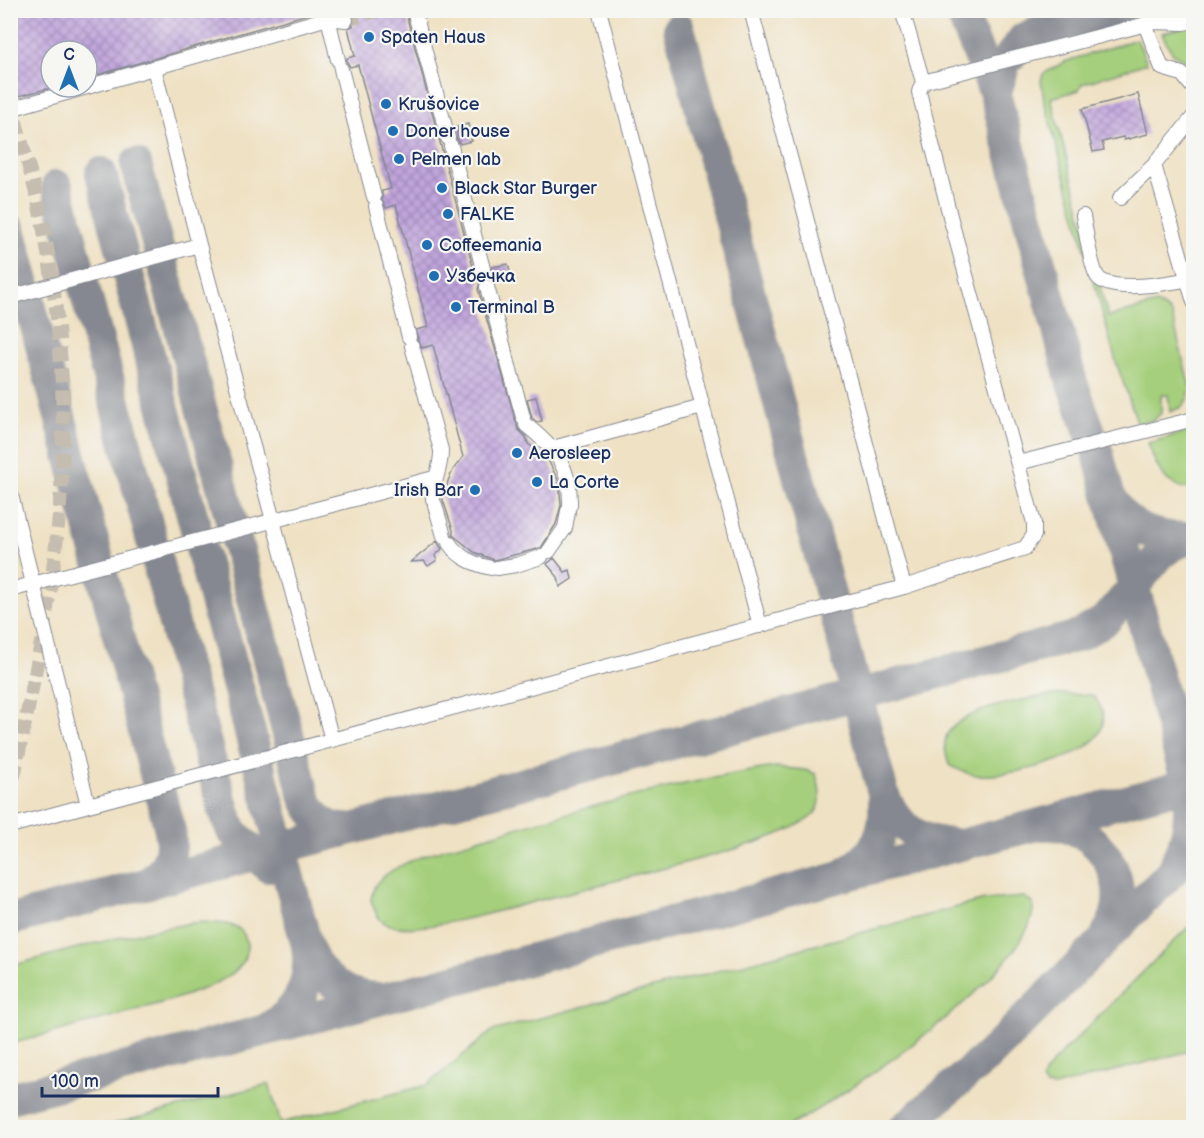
<svg xmlns="http://www.w3.org/2000/svg" width="1204" height="1138" viewBox="0 0 1204 1138" font-family="'Balsamiq Sans',sans-serif">
	<style>
		.green { fill: #a5cf7b; stroke: #607f6c; stroke-width: 1.5 }
		.lines { fill: none; stroke-linecap: round; stroke-linejoin: round }
		.taxiway { stroke: #858890; stroke-width: 32 }
		.building { fill: url(#building-cross-hatch) }
		.minor-tunnel { stroke: #c5bdaf; stroke-width: 14; stroke-dasharray: 14 7; stroke-linecap: butt }
		.minor-casing { stroke: #858890; stroke-width: 16 }
		.minor { stroke: #fff; stroke-width: 14 }
		.poi-dot { fill: #1f6fb2; stroke: #f6f6f2; stroke-width: 2 }
		.labels { text-anchor: middle; stroke-width: 4.5; stroke-linejoin: round; paint-order: stroke }
		.poi-label { font-size: 18px; fill: #1b2f5e; stroke: #f6f6f2; text-anchor: start }
	</style>
	<defs>
		<pattern id="building-cross-hatch" width="8" height="8" patternUnits="userSpaceOnUse" patternTransform="scale(1.5)"><rect width="8" height="8" fill="#c1a5dc"/><path d="M0 0l8 8M0 8l8-8" fill="none" stroke="#9c87b6"/></pattern>
	</defs>
	<rect width="100%" height="100%" fill="#f6f6f2"/>
	<filter id="ink" filterUnits="userSpaceOnUse"><feTurbulence type="fractalNoise" baseFrequency=".0167" numOctaves="2"/><feDisplacementMap in="SourceGraphic" scale="12" xChannelSelector="R" yChannelSelector="G"/><feConvolveMatrix kernelMatrix="1 2 1 2 8 2 1 2 1" color-interpolation-filters="sRGB"/></filter>
	<filter id="wash" filterUnits="userSpaceOnUse"><feTurbulence type="fractalNoise" baseFrequency=".008" numOctaves="4" result="noise"/><feDisplacementMap in="SourceGraphic" scale="24" xChannelSelector="R" yChannelSelector="G"/><feGaussianBlur stdDeviation="1.35" result="paint"/><feColorMatrix in="noise" values="0 0 0 0 0 0 0 0 0 0 0 0 0 0 0 0 0 1.4 0 .05"/><feComposite in="paint" operator="in"/></filter>
	<g filter="url(#wash)">
		<rect width="100%" height="100%" fill="#efe1c3"/>
		<path class="green" d="M1193,25V62C1174,61 1169,49 1162,33Z
			M1137,39L1147,63L1082,84L1079,90L1051,98L1108,317L1156,304L1165,308L1172,315L1190,388L1188,398L1182,407L1170,412L1168,395H1161V413L1154,420L1138,424L1116,362L1044,100L1041,81L1043,74L1064,62Z
			M1193,430V489C1164,488 1156,467 1148,443Z
			M1065,694L1092,695C1143,751 1011,778 975,775C966,774 957,769 949,765C946,754 942,743 948,733C964,707 1037,696 1065,694Z
			M775,767L805,770L816,774C819,785 824,803 815,813C794,837 695,860 661,869C599,885 537,901 475,917C453,921 395,938 379,918C375,913 373,906 371,900C372,895 373,887 377,883C397,859 455,846 485,837C580,809 677,782 775,767Z
			M1024,897L1033,903C1041,967 840,1099 787,1127H102L269,1084L281,1123L427,1085L492,1031L965,905L985,900Z
			M200,922C211,923 228,922 238,928C254,940 246,963 233,973C215,986 192,993 172,1000L11,1044V966C73,949 136,931 200,922Z
			M1193,922V1050L1054,1087L1046,1086L1042,1081L1044,1074L1055,1060Z"/>
		<g class="lines">
			<path class="taxiway" d="M960,10L995,93L1072,383L1098,454L1188,787C1192,822 1187,841 1171,872
				M679,28L883,793C888,828 878,855 845,873
				M997,89L1005,63L1024,38L1039,32L1120,10
				M136,164L305,798C314,819 329,831 353,829
				M101,173L307,946C319,978 345,998 379,998
				M57,186L224,811L232,831L268,867
				M10,229L170,830C174,854 167,870 147,884
				M1112,499C1127,530 1159,540 1192,537
				M883,793C896,826 919,843 954,844
				M1043,825C1099,820 1139,886 1107,933
				M10,920L1078,636L1106,620L1160,555L1170,547L1194,536
				M271,1026C301,1008 312,981 307,947
				M10,1098L1194,783
				M904,1128L989,1055L1187,857"/>
		</g>
		<g id="blocks">
			<path class="building" d="M10,10H321L87,78V51H51V88L10,98Z
				M344,10H405L474,271L477,276L485,278L490,275L492,267L508,264L511,276L493,281L484,279L480,281L478,289L518,429L526,437L528,444L546,456L559,482L561,505L556,524L541,548L494,560L474,552L453,535V530L442,497L445,496L448,481L453,470L463,457L433,345L422,348L418,339L416,330L428,327L396,205L386,208L382,200V191L391,189L358,65L350,67L347,62V58L355,56L348,28L353,26L355,20L352,13Z
				M1138,94L1148,134L1124,140L1123,137L1102,142L1104,150L1093,152L1082,109Z
				M468,124L472,141L460,144L457,139V127Z
				M536,397L542,421L537,422L532,418L527,399Z
				M437,541L442,549L435,556L437,560L428,566L424,561L411,562Z
				M554,558L565,572L570,570L572,579L560,587L558,577L547,564Z"/>
		</g>
	</g>
	<g filter="url(#ink)">
		<use href="#blocks" fill-opacity="0" stroke="#858890" stroke-width="1.5"/>
		<g class="lines">
			<path class="minor-tunnel" d="M346,20L380,10
				M10,101C19,135 30,168 38,202C57,288 66,380 62,469C58,579 32,687 10,796"/>
			<g class="minor-casing">
				<path id="minor" d="M414,10L448,138
					M599,10L760,626
					M751,10L904,587
					M328,18L338,60
					M1154,22L1183,23L1194,21
					M1145,24L1162,68L1182,74L1194,89
					M154,68L199,245L332,740
					M341,69L374,197
					M923,82L1154,22L1155,10
					M10,109L328,18L346,20
					M451,146L483,269
					M1154,165L1194,302
					M1120,198L1154,165L1194,116
					M376,206L409,337
					M1083,216C1086,231 1090,264 1097,276C1108,295 1175,282 1194,278
					M487,287L523,417
					M10,297L199,245
					M412,346L441,450C442,468 432,481 433,499
					M526,425C555,448 571,467 570,505
					M553,448L702,407
					M1018,463L1194,419
					M10,491L88,805
					M435,505L444,536
					M449,543C459,558 474,564 491,568
					M549,551L565,528L568,511
					M497,568L516,565L541,557
					M10,590L434,478
					M10,826L904,587L1025,548L1034,535V523L952,224L919,92L923,82L902,10"/>
			</g>
			<use href="#minor" class="minor"/>
		</g>
	</g>
	<g class="poi-dot">
		<circle cx="369" cy="37" r="6"/>
		<circle cx="386" cy="104" r="6"/>
		<circle cx="393" cy="131" r="6"/>
		<circle cx="399" cy="159" r="6"/>
		<circle cx="442" cy="188" r="6"/>
		<circle cx="448" cy="214" r="6"/>
		<circle cx="427" cy="245" r="6"/>
		<circle cx="434" cy="276" r="6"/>
		<circle cx="456" cy="307" r="6"/>
		<circle cx="517" cy="453" r="6"/>
		<circle cx="537" cy="482" r="6"/>
		<circle cx="475" cy="490" r="6"/>
	</g>
	<g class="labels">
		<g class="poi-label">
			<text x="381" y="43">Spaten Haus</text>
			<text x="398" y="110">Krušovice</text>
			<text x="405" y="137">Doner house</text>
			<text x="411" y="165">Pelmen lab</text>
			<text x="454" y="194">Black Star Burger</text>
			<text x="460" y="220">FALKE</text>
			<text x="439" y="251">Coffeemania</text>
			<text x="446" y="282">Узбечка</text>
			<text x="468" y="313">Terminal B</text>
			<text x="529" y="459">Aerosleep</text>
			<text x="549" y="488">La Corte</text>
			<text x="463" y="496" text-anchor="end">Irish Bar</text>
		</g>
	</g>
	<rect width="1204" height="1138" fill="none" stroke="#f6f6f2" stroke-width="36"/>
	<g transform="translate(69 69)"><circle r="28" fill="#f6f6f2" stroke="#9ea6b7" stroke-width="1.5"/>
	<path d="M0-4.5L10 22L0 15L-10 22Z" fill="#1f6fb2"/>
	<text y="-9" font-size="16" font-weight="bold" text-anchor="middle" fill="#1b2f5e">С</text>
	</g>
	<path d="M42 1087v9h176v-9" fill="none" stroke="#1b2f5e" stroke-width="3"/>
	<text x="51" y="1087" font-size="18" fill="#1b2f5e" stroke="#f6f6f2" stroke-width="4.5" paint-order="stroke">100 m</text>
</svg>
